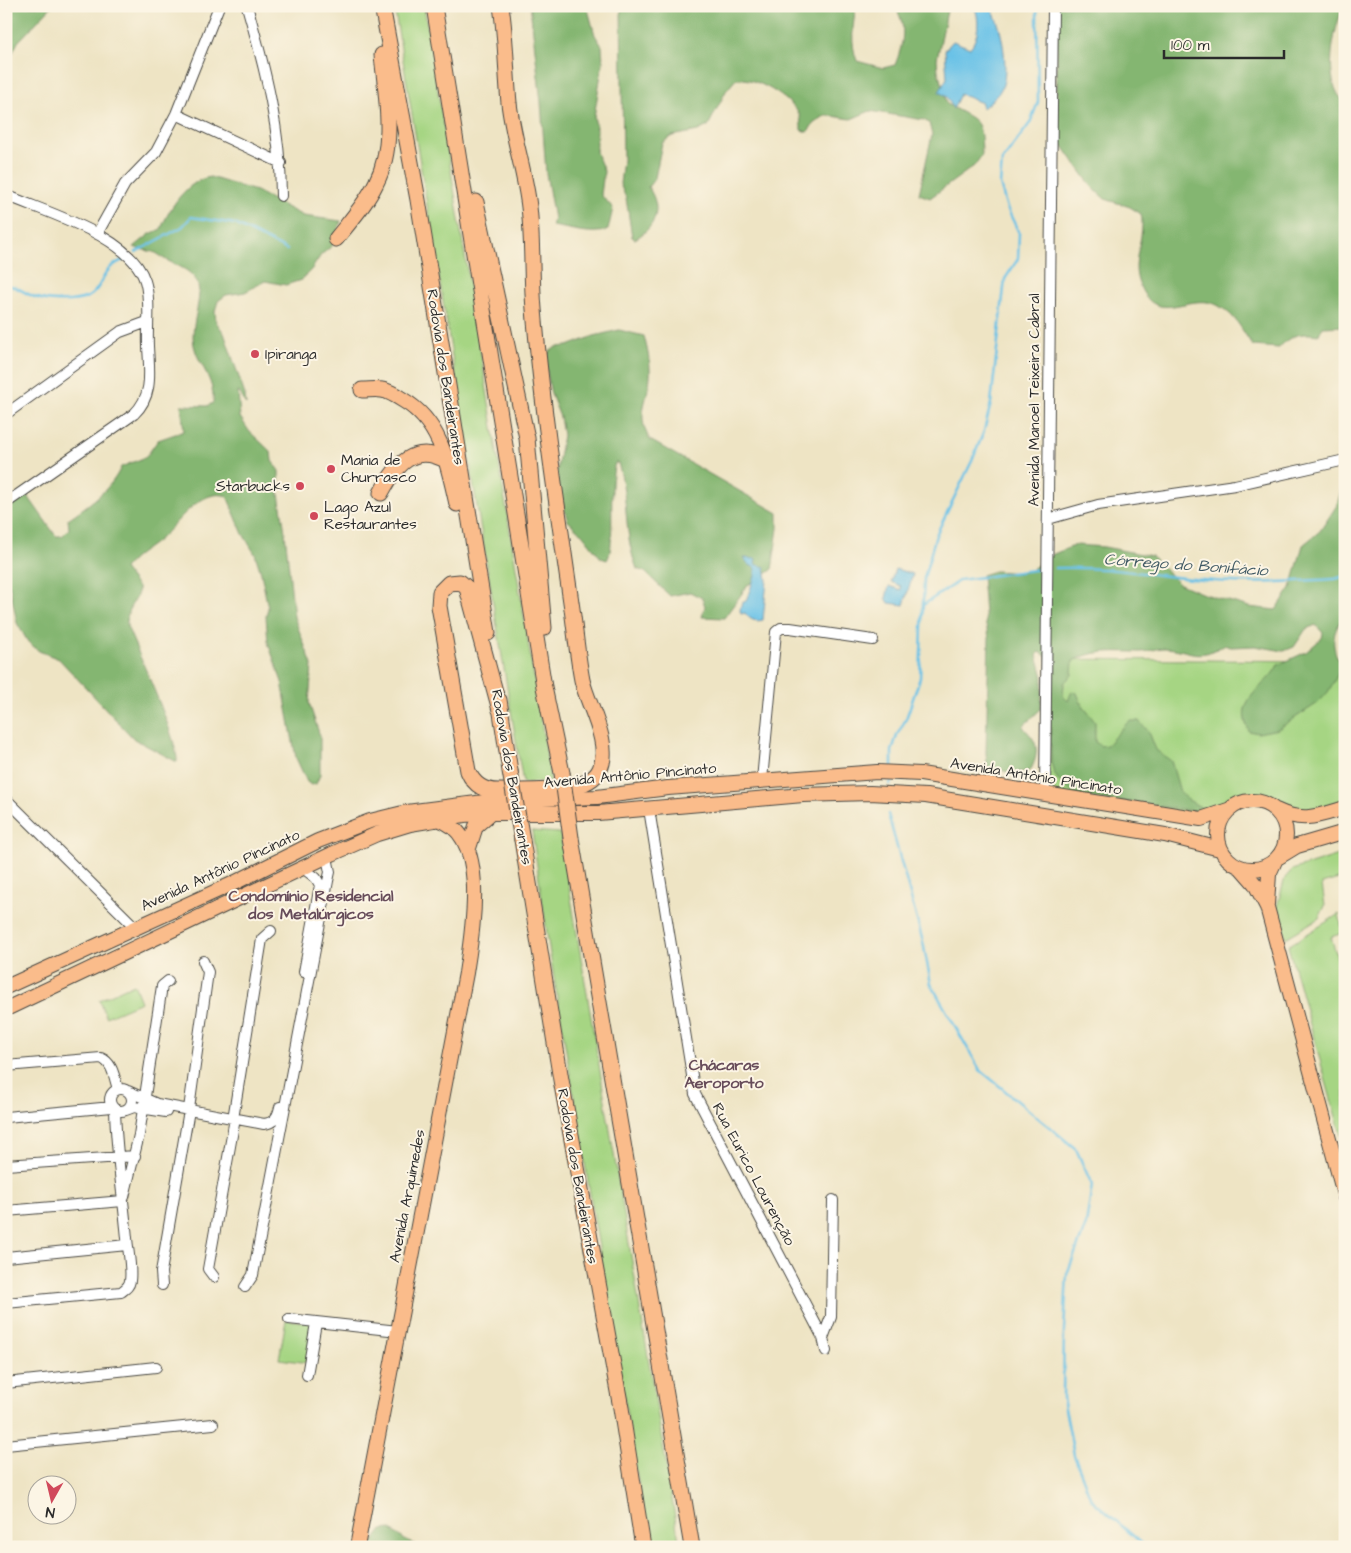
<svg xmlns="http://www.w3.org/2000/svg" width="1351" height="1553" viewBox="0 0 1351 1553" font-family="'Architects Daughter',sans-serif">
	<style>
		.green { fill: #a6d583; stroke: #688057 }
		.forest { fill: #84b671; stroke: #58704e }
		.water { fill: #6ac2e7; stroke: #4a7689 }
		.lines { fill: none; stroke-linecap: round; stroke-linejoin: round }
		.stream { stroke: #6ac2e7; stroke-width: 2.5 }
		.minor-casing { stroke: #484742; stroke-width: 12 }
		.major-casing { stroke: #484742; stroke-width: 16 }
		.highway-casing { stroke: #484742; stroke-width: 17 }
		.minor { stroke: #fff; stroke-width: 10 }
		.major { stroke: #fabc8b; stroke-width: 14 }
		.highway { stroke: #fabc8b; stroke-width: 15 }
		.highway-bridge-casing { stroke: #484742; stroke-width: 17; stroke-linecap: butt }
		.highway-bridge { stroke: #fabc8b; stroke-width: 15 }
		.poi-dot { fill: #d1495b; stroke: #fcf5e5; stroke-width: 2 }
		.labels { text-anchor: middle; stroke-width: 4; stroke-linejoin: round; paint-order: stroke }
		.poi-label { font-size: 15px; fill: #2b2b2b; stroke: #fcf5e5; text-anchor: start }
		.street-label { font-size: 15px; fill: #2b2b2b; stroke: #fcf5e5 }
		.water-label { font-size: 16px; font-style: italic; fill: #3e5863; stroke: #fcf5e5 }
		.neighbourhood-label { font-size: 16px; font-weight: bold; fill: #674c5a; stroke: #fcf5e5 }
	</style>
	<rect width="100%" height="100%" fill="#fcf5e5"/>
	<filter id="ink" filterUnits="userSpaceOnUse"><feTurbulence type="fractalNoise" baseFrequency=".02" numOctaves="2"/><feDisplacementMap in="SourceGraphic" scale="10" xChannelSelector="R" yChannelSelector="G"/><feConvolveMatrix kernelMatrix="1 2 1 2 8 2 1 2 1" color-interpolation-filters="sRGB"/></filter>
	<filter id="wash" filterUnits="userSpaceOnUse"><feTurbulence type="fractalNoise" baseFrequency=".0096" numOctaves="4" result="noise"/><feDisplacementMap in="SourceGraphic" scale="20" xChannelSelector="R" yChannelSelector="G"/><feGaussianBlur stdDeviation="1.12" result="paint"/><feColorMatrix in="noise" values="0 0 0 0 0 0 0 0 0 0 0 0 0 0 0 0 0 1.4 0 .05"/><feComposite in="paint" operator="in"/></filter>
	<g filter="url(#wash)">
		<rect width="100%" height="100%" fill="#eee4c4"/>
		<path class="green" d="M394,6H424L551,782L523,783Z
			M1050,659L1345,661V801L1320,810L1300,813L1282,807L1260,795L1239,794L1215,809L1194,816L1055,793L1048,787Z
			M532,831L560,833L680,1547H649L550,954Z
			M1345,853V877L1322,884L1325,906L1319,918L1286,938L1277,906L1285,878L1292,870Z
			M1339,914L1343,933L1331,937L1345,982V1149L1288,946Z
			M134,984L141,1002L106,1017L99,1000Z
			M286,1320L316,1323L309,1363L279,1359Z"/>
		<path class="forest" d="M6,6H52L18,42L6,65Z
			M530,6H587L595,35L602,46L603,61L594,117L597,129L596,152L604,171L601,195L613,208L608,230C591,236 568,228 552,226L554,219L546,173L541,102Z
			M621,6H856C853,26 850,42 857,61L883,68L895,65C903,45 908,24 894,6H948L937,59L938,71L947,104C979,123 981,116 982,155L974,166L930,198L919,194L932,135L929,123L924,120L870,111L851,119L826,115L813,124L808,132L801,130C801,126 801,118 799,114C790,98 755,76 736,79L726,91L708,126L698,131L672,136L662,143L655,178L648,187C663,208 656,227 635,239L632,237L626,198L620,184L623,160Z
			M1057,6H1344C1333,29 1322,85 1345,102V326L1323,327L1318,335C1300,332 1290,335 1279,348L1253,346C1242,331 1237,316 1219,306C1190,289 1155,331 1138,281C1131,258 1146,237 1141,214L1130,207L1105,199L1092,187L1057,138Z
			M210,177L256,191L303,216L341,221L333,245L321,255L311,270L301,280L286,285L265,281L245,292L226,295L218,301L215,311L216,322L224,333L245,395L246,405L240,393L238,392L240,417L249,431L271,452L272,461L279,471V494L285,532L294,617L312,665L309,703L320,736V775L316,784L311,785L307,782L296,758L282,682L268,643L266,616L268,608L261,573L255,554L243,534L227,496C202,487 178,522 162,537C149,549 137,553 124,569L139,589C134,607 126,605 127,626C137,651 179,741 177,762L134,739L59,659L39,651L28,642L17,623L10,587L6,581V509L27,495L56,536H62L69,529L68,519C87,506 112,489 121,467L146,457L158,440L184,431L181,405L207,406L213,403C215,378 198,365 194,345C191,332 196,317 198,303C203,275 187,270 166,260C161,257 158,253 153,252C146,250 141,250 134,247L150,234L161,229C169,209 186,181 210,177Z
			M619,330L644,336C647,348 651,364 650,376C648,403 635,414 650,440L778,513V528L772,570L748,585L724,618L702,617L705,606L702,598L690,592L670,596L645,572L637,569C623,535 629,497 618,463H615C608,486 616,547 607,560L601,558L583,535L568,521L555,482L563,435L560,417L551,394L544,356L556,347L568,346L594,336Z
			M1345,476V616C1330,633 1331,648 1342,667L1328,692L1318,703L1278,729L1258,733L1249,731C1232,698 1267,688 1278,665L1306,652L1322,638L1323,633L1316,625L1306,629L1294,647L1284,651L1255,646L1231,647L1224,645C1196,662 1191,649 1164,648C1157,648 1149,652 1141,652C1117,652 1095,649 1073,661L1072,675L1064,683L1063,696L1068,701L1072,691L1077,693L1081,703L1095,722V742L1101,746L1107,745L1129,721H1139L1149,732L1156,750L1171,761L1180,792L1185,798L1202,808V812L1077,795C1062,786 1055,780 1051,762L1049,665L1046,656L1040,652L1037,655L1043,677L1041,709L1023,726C1025,730 1028,732 1031,736C1040,747 1036,760 1030,771L1011,773L997,769L988,771L986,753L989,637L986,626L982,575L995,571L1020,573L1031,570L1051,555L1076,545L1104,547L1152,556L1178,583L1201,593L1249,607L1276,610L1291,588L1303,545L1320,531L1337,505Z
			M390,1529L405,1540L420,1547H369L382,1530Z"/>
		<path class="water" d="M974,6H995L993,12C1002,25 1010,75 1001,89C997,97 988,103 982,109V103L960,94L953,109L947,97L939,92L947,78L945,50L953,41L970,48C979,38 980,18 974,6Z
			M744,558L756,559L755,564L765,567L767,580L763,620C755,622 750,620 745,613L741,614L740,610L742,603L746,601L755,576V568L748,564Z
			M895,569L913,574L904,605L889,603L886,598L889,586L901,590V586L891,582Z"/>
		<g class="lines">
			<path class="stream" d="M136,252L182,227L191,217L235,224L287,250
				M6,285C19,286 26,295 38,298C51,302 75,303 88,297C100,291 102,275 111,267C115,264 120,261 125,259
				M1055,568C1102,566 1147,574 1193,579C1240,585 1287,582 1335,579L1345,576
				M923,605L960,580L1041,569
				M892,766V751L897,735L906,719L920,678L924,578L936,535L972,461L984,431L991,403L1005,279L1018,259L1019,233L1007,208L1000,184L1002,161L1030,123L1038,102L1037,6
				M890,784L891,782
				M888,814L923,942L931,984L980,1070L1076,1149L1092,1185L1086,1225L1067,1274L1064,1331L1063,1398L1074,1455L1091,1499L1146,1547"/>
		</g>
	</g>
	<g filter="url(#ink)">
		<g class="lines">
			<g class="minor-casing">
				<path id="minor" d="M247,6C265,68 281,131 281,196
					M176,114L281,163
					M6,195C47,213 131,236 145,281C151,300 147,326 148,346C149,370 154,395 134,414L6,503
					M97,234L125,184L156,152L176,114L219,6
					M6,414L120,332L147,322
					M1048,519L1098,505L1235,485L1345,460
					M762,780L776,632L781,628H790L873,640
					M1045,795L1053,6
					M6,799L136,928
					M649,809L695,1094L823,1338L826,1351
					M303,868L316,878L320,885L304,972
					M6,1066L101,1058C113,1063 114,1077 118,1089
					M110 1100a11 11 0 1 1 22 0a11 11 0 1 1-22 0Z
					M128,1091L157,1104L264,1124C274,1123 278,1117 280,1107
					M126,1110L134,1107L166,1112
					M6,1117L112,1107
					M6,1165L135,1156
					M124,1197L139,1135L162,986L168,981
					M6,1211L123,1201
					M6,1257L127,1245
					M214,1277L208,1269L234,1124L233,1119L262,939L271,931
					M162,1285L161,1272L188,1116L208,972L203,961
					M245,1287L253,1275L328,881L330,872L327,857
					M6,1303L121,1292C125,1289 129,1287 130,1281C132,1268 128,1251 127,1238C123,1195 116,1153 115,1109
					M289,1319L398,1331
					M823,1338L831,1317L833,1200
					M307,1375L316,1323
					M6,1383L156,1367
					M6,1445L213,1424"/>
			</g>
			<g class="major-casing">
				<path id="major" d="M1218 835a34 34 0 1 1 68 0a34 34 0 1 1-68 0Z
					M1276,810C1303,823 1318,816 1345,808
					M468,851L476,826L491,813
					M1279,857L1297,846L1345,832
					M1241,868L1255,884L1267,907L1345,1198
					M1267,904L1269,874L1275,861
					M6,987L234,883L318,841L370,821L407,812L492,801L597,797L668,788L877,772L921,774L1201,819L1228,810
					M6,1009L332,854L377,834L410,824L464,815L491,813H598L803,795L870,793L926,796L1165,835L1220,849
					M357,1547L466,973C472,933 491,833 437,819"/>
			</g>
			<g class="highway-casing">
				<path id="highway" d="M382,6L418,200L488,633
					M434,6L544,687L562,773
					M476,202L527,438L544,628
					M336,239C350,221 366,204 376,183C396,145 386,96 382,55
					M362,390C369,390 376,389 382,390C389,391 397,396 403,400C441,422 448,465 457,504
					M381,493C396,465 414,442 447,461
					M499,700L510,771
					M500,710L467,588L460,582L449,583L440,592L439,606L468,771C474,786 486,792 501,791C526,790 588,796 600,769C612,743 587,704 582,680C577,654 575,628 571,602C557,504 542,407 534,309C531,275 533,241 529,207C525,172 513,138 509,103C506,70 506,38 501,6
					M571,838L692,1547
					M522,840L561,1080L621,1408L643,1547"/>
			</g>
			<use href="#minor" class="minor"/>
			<use href="#major" class="major"/>
			<use href="#highway" class="highway"/>
			<g class="highway-bridge-casing">
				<path id="highway-bridge" d="M510,771L522,840
					M562,773L571,838"/>
			</g>
			<use href="#highway-bridge" class="highway-bridge"/>
		</g>
	</g>
	<g class="poi-dot">
		<circle cx="255" cy="354" r="5"/>
		<circle cx="331" cy="469" r="5"/>
		<circle cx="300" cy="486" r="5"/>
		<circle cx="314" cy="516" r="5"/>
	</g>
	<g class="labels">
		<g class="poi-label">
			<text x="265" y="359">Ipiranga</text>
			<text x="341" y="465">Mania de<tspan x="341" dy="17">Churrasco</tspan></text>
			<text x="290" y="491" text-anchor="end">Starbucks</text>
			<text x="324" y="512">Lago Azul<tspan x="324" dy="17">Restaurantes</tspan></text>
		</g>
		<g class="street-label">
			<text transform="translate(446 377) rotate(81)" y="5">Rodovia dos Bandeirantes</text>
			<text transform="translate(1034 400) rotate(-90)" y="5">Avenida Manoel Teixeira Cabral</text>
			<text transform="translate(630 775) rotate(-5)" y="5">Avenida Antônio Pincinato</text>
			<text transform="translate(1036 776) rotate(9)" y="5">Avenida Antônio Pincinato</text>
			<text transform="translate(512 777) rotate(80)" y="5">Rodovia dos Bandeirantes</text>
			<text transform="translate(220 870) rotate(-25)" y="5">Avenida Antônio Pincinato</text>
			<text transform="translate(754 1174) rotate(62)" y="5">Rua Eurico Lourenção</text>
			<text transform="translate(578 1176) rotate(80)" y="5">Rodovia dos Bandeirantes</text>
			<text transform="translate(407 1196) rotate(-79)" y="5">Avenida Arquimedes</text>
		</g>
		<g class="water-label">
			<text transform="translate(1186 564) rotate(4)" y="6">Córrego do Bonifácio</text>
		</g>
		<g class="neighbourhood-label">
			<text x="311" y="901">Condomínio Residencial<tspan x="311" dy="18">dos Metalúrgicos</tspan></text>
			<text x="724" y="1070">Chácaras<tspan x="724" dy="18">Aeroporto</tspan></text>
		</g>
	</g>
	<rect width="1351" height="1553" fill="none" stroke="#fcf5e5" stroke-width="25"/>
	<g transform="translate(52 1500) rotate(188)"><circle r="24" fill="#fcf5e5" stroke="#a8a49b"/>
	<path d="M0-4L9 19L0 12L-9 19Z" fill="#d1495b"/>
	<text y="-8" font-size="14" font-weight="bold" text-anchor="middle" fill="#2b2b2b">N</text>
	</g>
	<path d="M1164 50v8h120v-8" fill="none" stroke="#2b2b2b" stroke-width="2.5"/>
	<text x="1171" y="50" font-size="15" fill="#2b2b2b" stroke="#fcf5e5" stroke-width="4" paint-order="stroke">100 m</text>
</svg>
